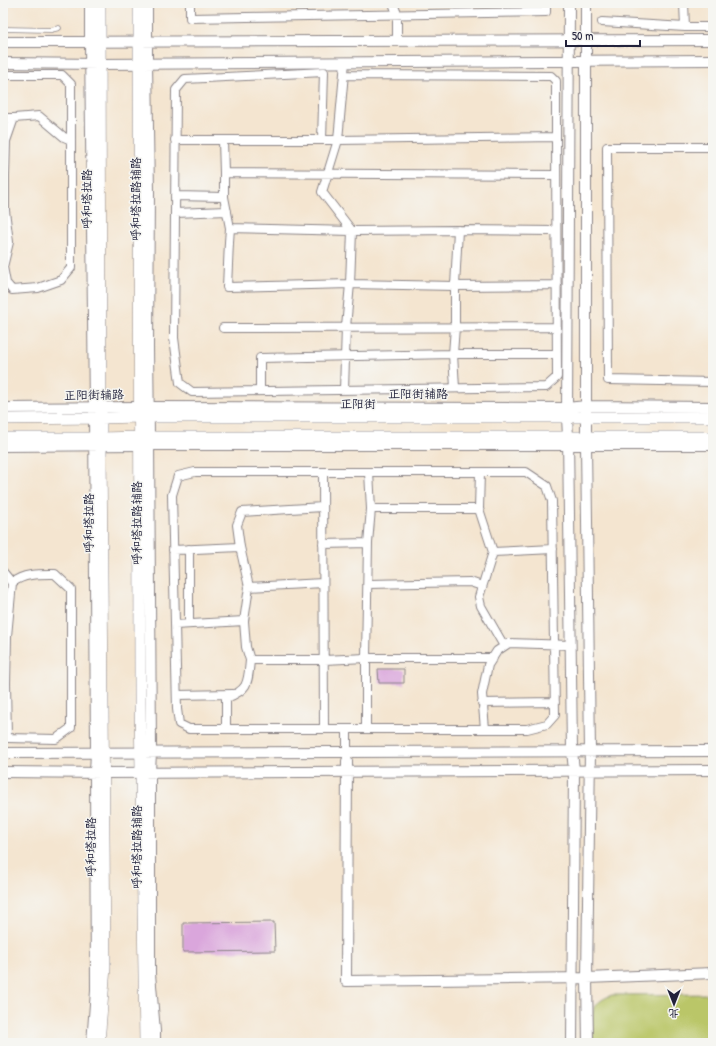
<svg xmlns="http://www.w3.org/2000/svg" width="716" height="1046" viewBox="0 0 716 1046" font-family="'Patrick Hand','LXGW WenKai TC',sans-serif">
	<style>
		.green { fill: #bac668; stroke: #6e7452 }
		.building { fill: #daa6dc }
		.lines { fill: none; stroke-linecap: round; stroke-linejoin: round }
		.service-casing { stroke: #8b8486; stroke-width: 5.5 }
		.minor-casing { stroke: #8b8486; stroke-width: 10 }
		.tertiary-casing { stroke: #8b8486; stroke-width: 12 }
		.secondary-casing { stroke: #8b8486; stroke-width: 12 }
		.service { stroke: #fff; stroke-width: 4 }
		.minor { stroke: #fff; stroke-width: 8 }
		.tertiary { stroke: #fff; stroke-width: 10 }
		.secondary { stroke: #fff; stroke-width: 11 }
		.labels { text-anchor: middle; stroke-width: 3; stroke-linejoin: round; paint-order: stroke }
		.street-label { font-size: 12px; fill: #22223b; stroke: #f6f6f2 }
	</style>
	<rect width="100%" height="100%" fill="#f6f6f2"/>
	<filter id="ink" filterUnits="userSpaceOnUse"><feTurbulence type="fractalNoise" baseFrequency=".025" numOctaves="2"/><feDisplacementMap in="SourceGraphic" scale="8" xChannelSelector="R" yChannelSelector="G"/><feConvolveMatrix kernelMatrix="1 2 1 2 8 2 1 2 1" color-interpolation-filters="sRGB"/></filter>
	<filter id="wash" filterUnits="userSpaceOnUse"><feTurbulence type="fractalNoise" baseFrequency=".012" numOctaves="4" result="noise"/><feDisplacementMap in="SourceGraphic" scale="16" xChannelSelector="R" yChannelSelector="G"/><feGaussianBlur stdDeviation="0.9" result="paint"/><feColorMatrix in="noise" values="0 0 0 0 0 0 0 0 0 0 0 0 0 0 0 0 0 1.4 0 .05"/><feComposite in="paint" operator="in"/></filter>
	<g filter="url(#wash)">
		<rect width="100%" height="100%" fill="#f4e5d0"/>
		<path class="green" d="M713,994V1043H593C593,1037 591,1016 593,1011C595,1003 604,998 612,995Z"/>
		<g id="blocks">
			<path class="building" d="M378,669H404V683H379Z
				M274,922L275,951L183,952V923Z"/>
		</g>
	</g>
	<g filter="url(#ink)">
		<use href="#blocks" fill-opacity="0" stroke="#8b8486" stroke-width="1"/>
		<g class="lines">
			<g class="service-casing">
				<path id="service" d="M3,29L51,30L59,28"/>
			</g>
			<g class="minor-casing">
				<path id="minor" d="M190,3V18L546,12V3
					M393,3L397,14V41
					M684,3L685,27
					M602,22L685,27H713
					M3,75H62L71,84V268L61,280L38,288L12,290L6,283L3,267L9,242L5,211V177L6,141L14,118L39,116L64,137L71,140
					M3,118H14
					M175,140H338L556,137V81L551,76L344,75
					M223,140L224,173L556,175
					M322,140L324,72L185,79L176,90L174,338L180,383L192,392L546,387L557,377L556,137
					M713,147H607L608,380L713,382
					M224,173V197L230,228L352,231L458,230L556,231
					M175,196L224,197
					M175,213L227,211
					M230,228L229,242L227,287L350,284L455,286L458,230
					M223,328L557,327
					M455,388L453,354L455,327V286L557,285
					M344,390L346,327L350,284L352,231L322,192L338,140L345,62
					M260,391V358L453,354H557
					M195,472H526L547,486L552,501L555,715L547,724L527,729H189L179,724L177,709L172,495L178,476Z
					M323,472L324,729
					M480,472L479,509L493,552L479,597L481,606L504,646
					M371,509H479
					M323,544L368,543
					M240,547L237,525L242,512L323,507
					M189,549V624
					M173,550L240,547L249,587L244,621
					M493,552L553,549
					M3,572L12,583
					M368,584L470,582L482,586
					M249,587L323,583
					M175,625L244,621L246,647L250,660
					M177,695L233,694
					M482,703L555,702
					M226,729V698C249,690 248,682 250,660H324L366,658H493
					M347,729V758
					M366,729V658L368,543L371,509L369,472
					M485,729L482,694L488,665L497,651L509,643L571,645
					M3,738H7L56,739L71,728V589L55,574C41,574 24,573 12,583L7,636L6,683L7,738"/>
			</g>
			<g class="tertiary-casing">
				<path id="tertiary" d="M90,3V42L94,408L96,752L95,773L96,991L92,1043
					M147,3V63L149,192L148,347L149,437L151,752L150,772V974L155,1031V1043
					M569,3L567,417L568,437L572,751L574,770L572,1043
					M586,3V445L590,751L587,978L588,1043
					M3,42L713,40
					M3,63L100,64L713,60
					M3,408L139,407L567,408L586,406L713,407
					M3,446L139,445H713
					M3,753L713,751
					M347,761L346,981L587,978L713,973
					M3,772L104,773L713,770"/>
			</g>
			<g class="secondary-casing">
				<path id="secondary" d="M139,3L140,703L145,1043
					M3,419L101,418L139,417H713
					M3,438H101L139,437H713
					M99,1043L105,967L101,446L100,3"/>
			</g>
			<use href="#service" class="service"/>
			<use href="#minor" class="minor"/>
			<use href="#tertiary" class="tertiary"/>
			<use href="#secondary" class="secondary"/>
		</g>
	</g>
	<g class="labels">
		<g class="street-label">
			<text transform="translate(87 199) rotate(-90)" y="4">呼和塔拉路</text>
			<text transform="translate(136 199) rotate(-90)" y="4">呼和塔拉路辅路</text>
			<text x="418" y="398">正阳街辅路</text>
			<text transform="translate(94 395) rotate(-1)" y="4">正阳街辅路</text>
			<text x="358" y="408">正阳街</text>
			<text transform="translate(89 523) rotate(-90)" y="4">呼和塔拉路</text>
			<text transform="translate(137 523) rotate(-90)" y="4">呼和塔拉路辅路</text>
			<text transform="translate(91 847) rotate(-90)" y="4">呼和塔拉路</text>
			<text transform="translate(137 847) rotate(-90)" y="4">呼和塔拉路辅路</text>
		</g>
	</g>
	<rect width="716" height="1046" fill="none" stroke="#f6f6f2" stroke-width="16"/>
	<g transform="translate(674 1004) rotate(180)" stroke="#f6f6f2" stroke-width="3" paint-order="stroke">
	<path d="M0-3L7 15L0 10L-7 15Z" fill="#22223b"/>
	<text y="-6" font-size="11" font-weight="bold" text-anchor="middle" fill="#22223b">北</text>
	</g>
	<path d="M566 40v6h74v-6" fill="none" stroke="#22223b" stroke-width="2"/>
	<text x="572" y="40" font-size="12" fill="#22223b" stroke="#f6f6f2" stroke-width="3" paint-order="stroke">50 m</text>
</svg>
